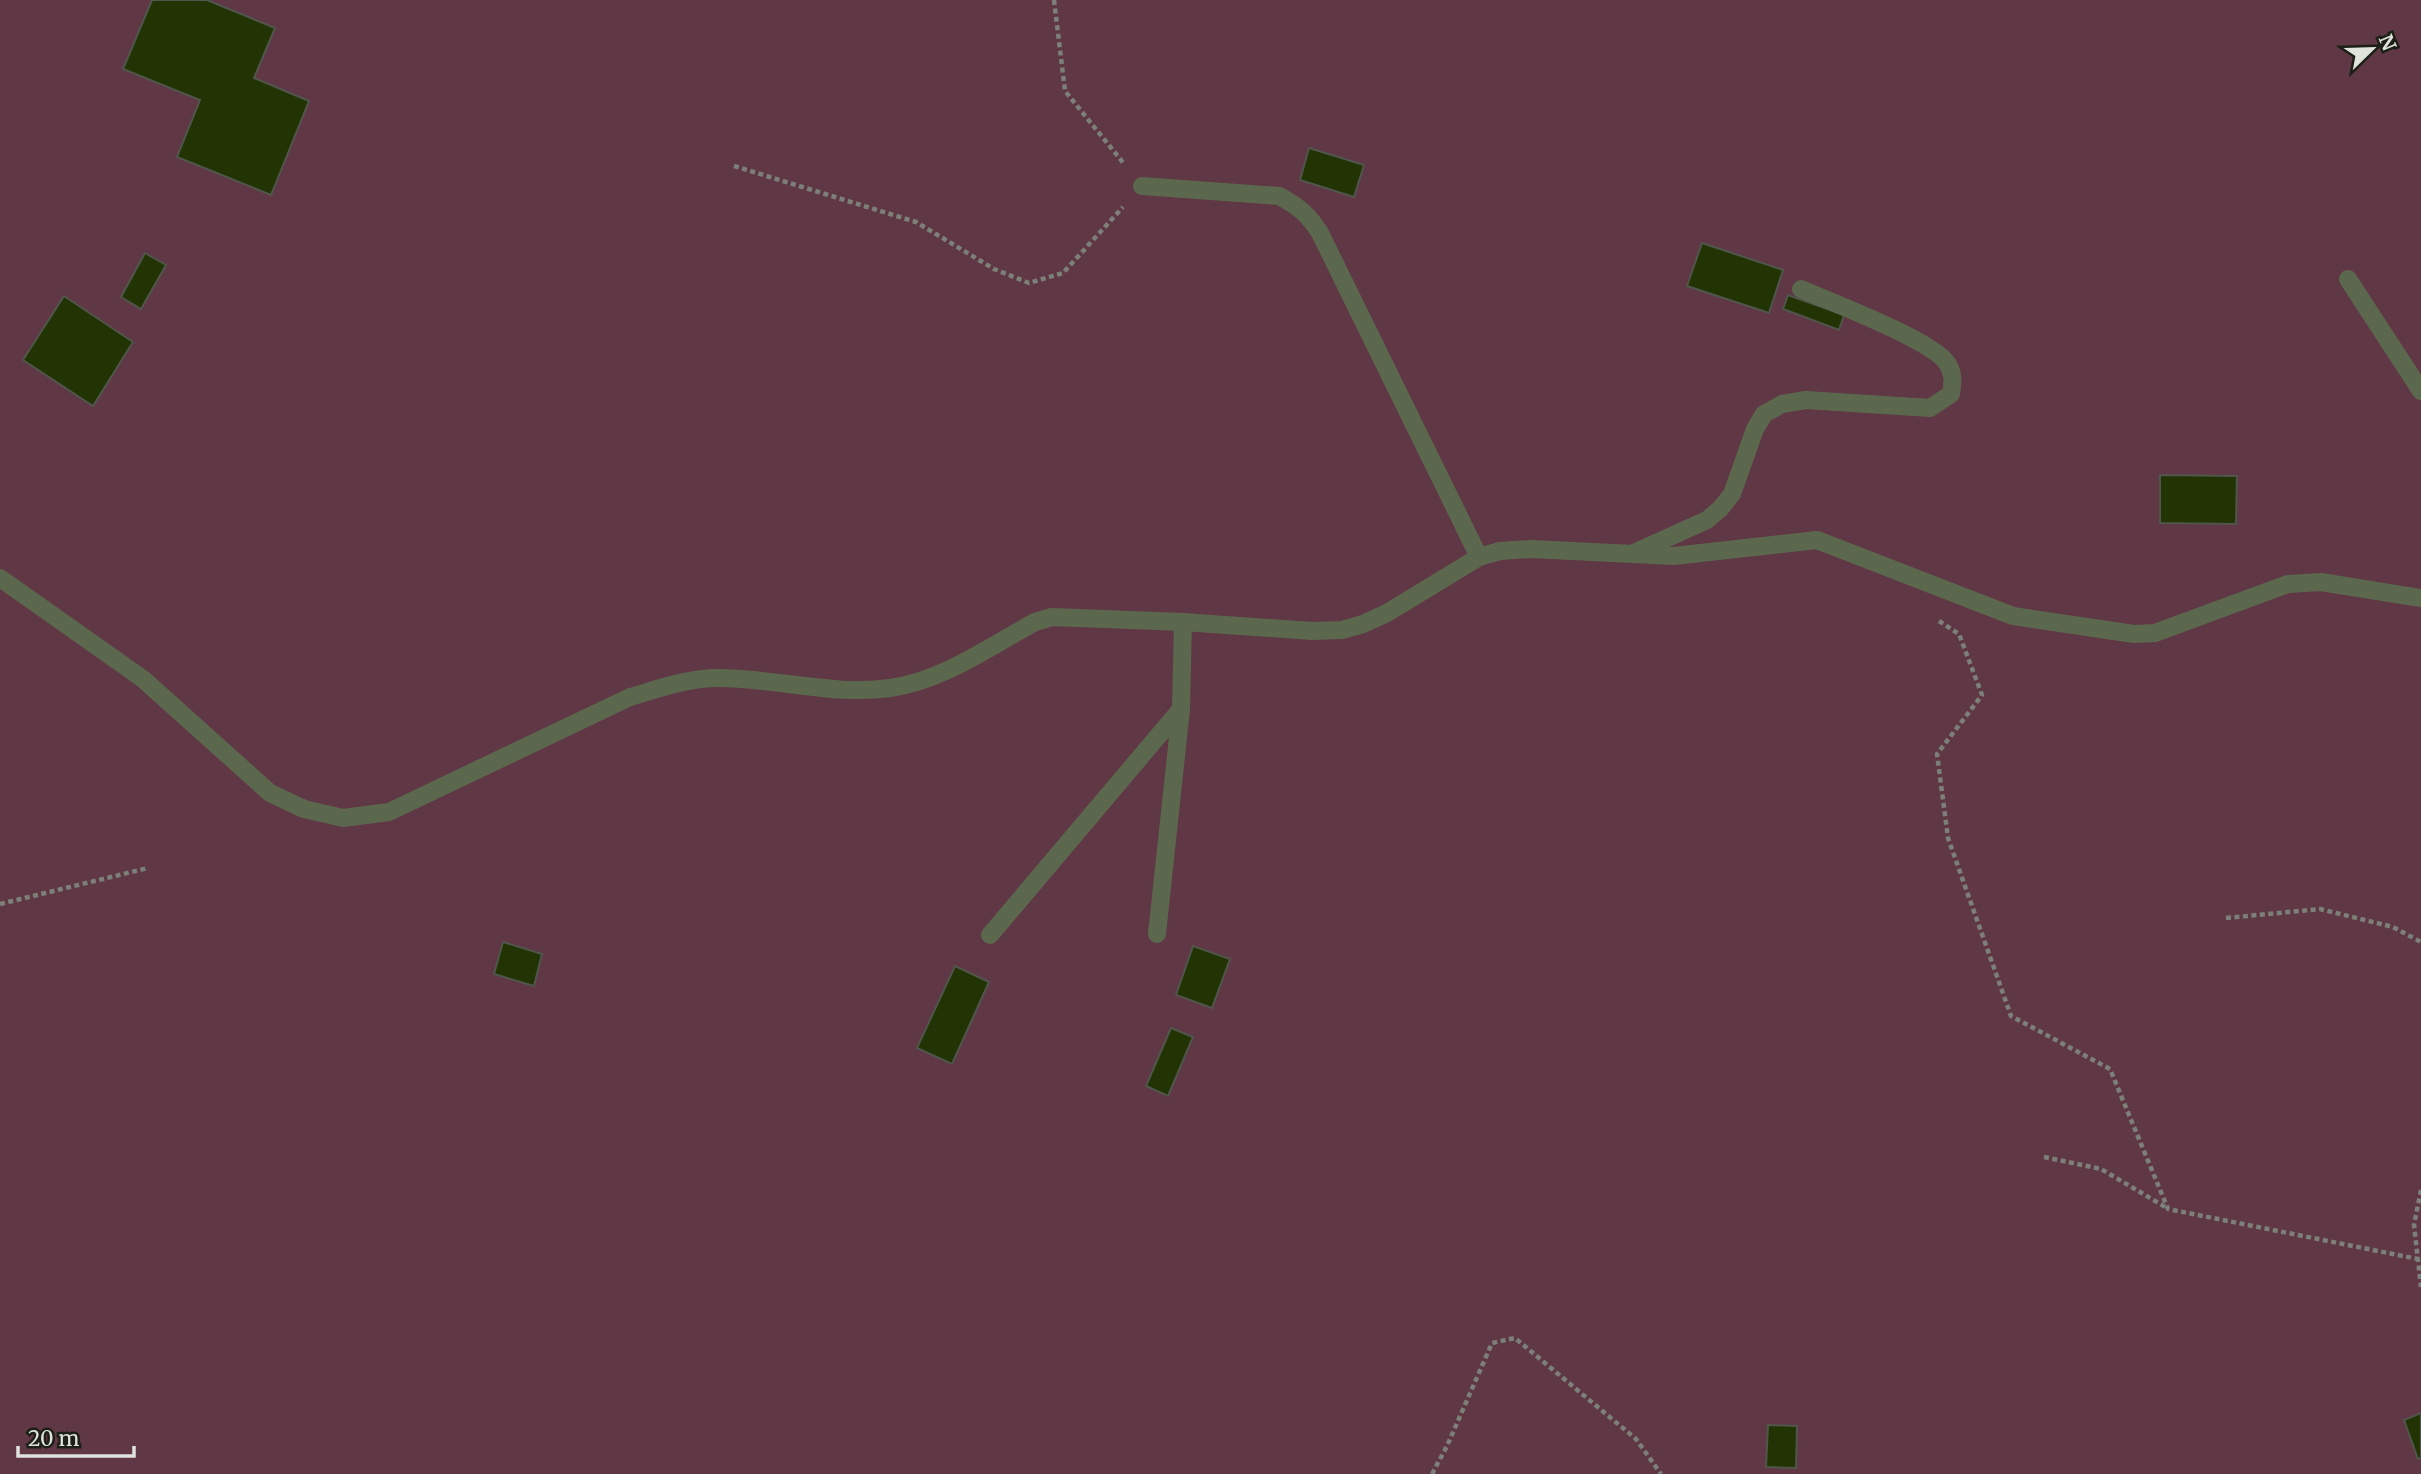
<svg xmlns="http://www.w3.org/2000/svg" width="2421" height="1474" viewBox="0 0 2421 1474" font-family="Merriweather,serif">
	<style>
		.green { fill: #5f3745 }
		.building { fill: #223403; stroke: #50564b; stroke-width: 2 }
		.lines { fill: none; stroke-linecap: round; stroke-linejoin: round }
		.path { stroke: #7c8078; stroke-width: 4.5; stroke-dasharray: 5 3.5; stroke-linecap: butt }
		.minor { stroke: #5c684e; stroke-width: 18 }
	</style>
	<rect width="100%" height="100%" fill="#1b1f16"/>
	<path class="green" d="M0,0H2421V1474H0Z"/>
	<path class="building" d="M152,0H207L275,28L254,78L309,101L271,195L177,157L200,100L123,69Z
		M1309,148L1364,165L1354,197L1300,180Z
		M1702,243L1783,270L1769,313L1687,286Z
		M145,253L166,265L141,309L121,297Z
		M1788,295L1844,315L1839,330L1783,309Z
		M64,296L133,342L93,406L23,360Z
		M2160,475L2237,476L2236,524L2160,523Z
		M503,942L542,954L534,986L494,974Z
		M1193,946L1230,959L1212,1008L1176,995Z
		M955,966L989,982L952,1064L917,1048Z
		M1171,1028L1193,1037L1168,1096L1146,1086Z
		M2421,1413V1458L2418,1459L2404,1420Z
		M1768,1425L1797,1426L1796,1468L1766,1467Z"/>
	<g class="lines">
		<path class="path" d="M1054,0L1065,91L1125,165
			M734,166L916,222L994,269L1029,283L1063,273L1123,207
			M1939,621L1959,634L1982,695L1937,754L1948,838L2011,1016L2110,1069L2168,1209L2418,1259
			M0,904L148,868
			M2226,918L2320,909L2393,927L2421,942
			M2044,1157L2101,1169L2167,1208
			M2421,1190L2414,1225L2421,1287
			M1432,1474L1447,1446L1492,1343L1515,1338L1636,1439L1661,1474"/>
		<path class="minor" d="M1142,186L1279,196C1298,206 1309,215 1320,233L1479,557
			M2348,279L2421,391
			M1634,553L1707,520L1720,509L1732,494L1755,429L1764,414L1782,404L1806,400L1930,408L1951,394C1953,383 1954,373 1947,363C1931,340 1831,302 1801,289
			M0,578L143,679L270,793L304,809L343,818L389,812L630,697C658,689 688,678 718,678C775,678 833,696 890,688C942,681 989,647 1035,622L1052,617L1183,622L1312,631L1342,630L1363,624L1387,613L1479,557L1500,551L1531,549L1674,556L1817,540L2013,616L2134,634L2155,633L2288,584L2321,582L2421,598
			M1157,934L1181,709L1183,622
			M990,935L1181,709"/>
	</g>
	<g transform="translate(2372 49) rotate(67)" stroke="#1b1f16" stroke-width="5" paint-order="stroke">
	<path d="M0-5L12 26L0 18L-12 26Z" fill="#dfe3dc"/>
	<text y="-10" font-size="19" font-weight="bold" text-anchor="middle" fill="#dfe3dc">N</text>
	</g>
	<path d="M18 1446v10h116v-10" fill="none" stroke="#dfe3dc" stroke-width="3.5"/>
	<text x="28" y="1446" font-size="21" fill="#dfe3dc" stroke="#1b1f16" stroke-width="5" paint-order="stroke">20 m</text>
</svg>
